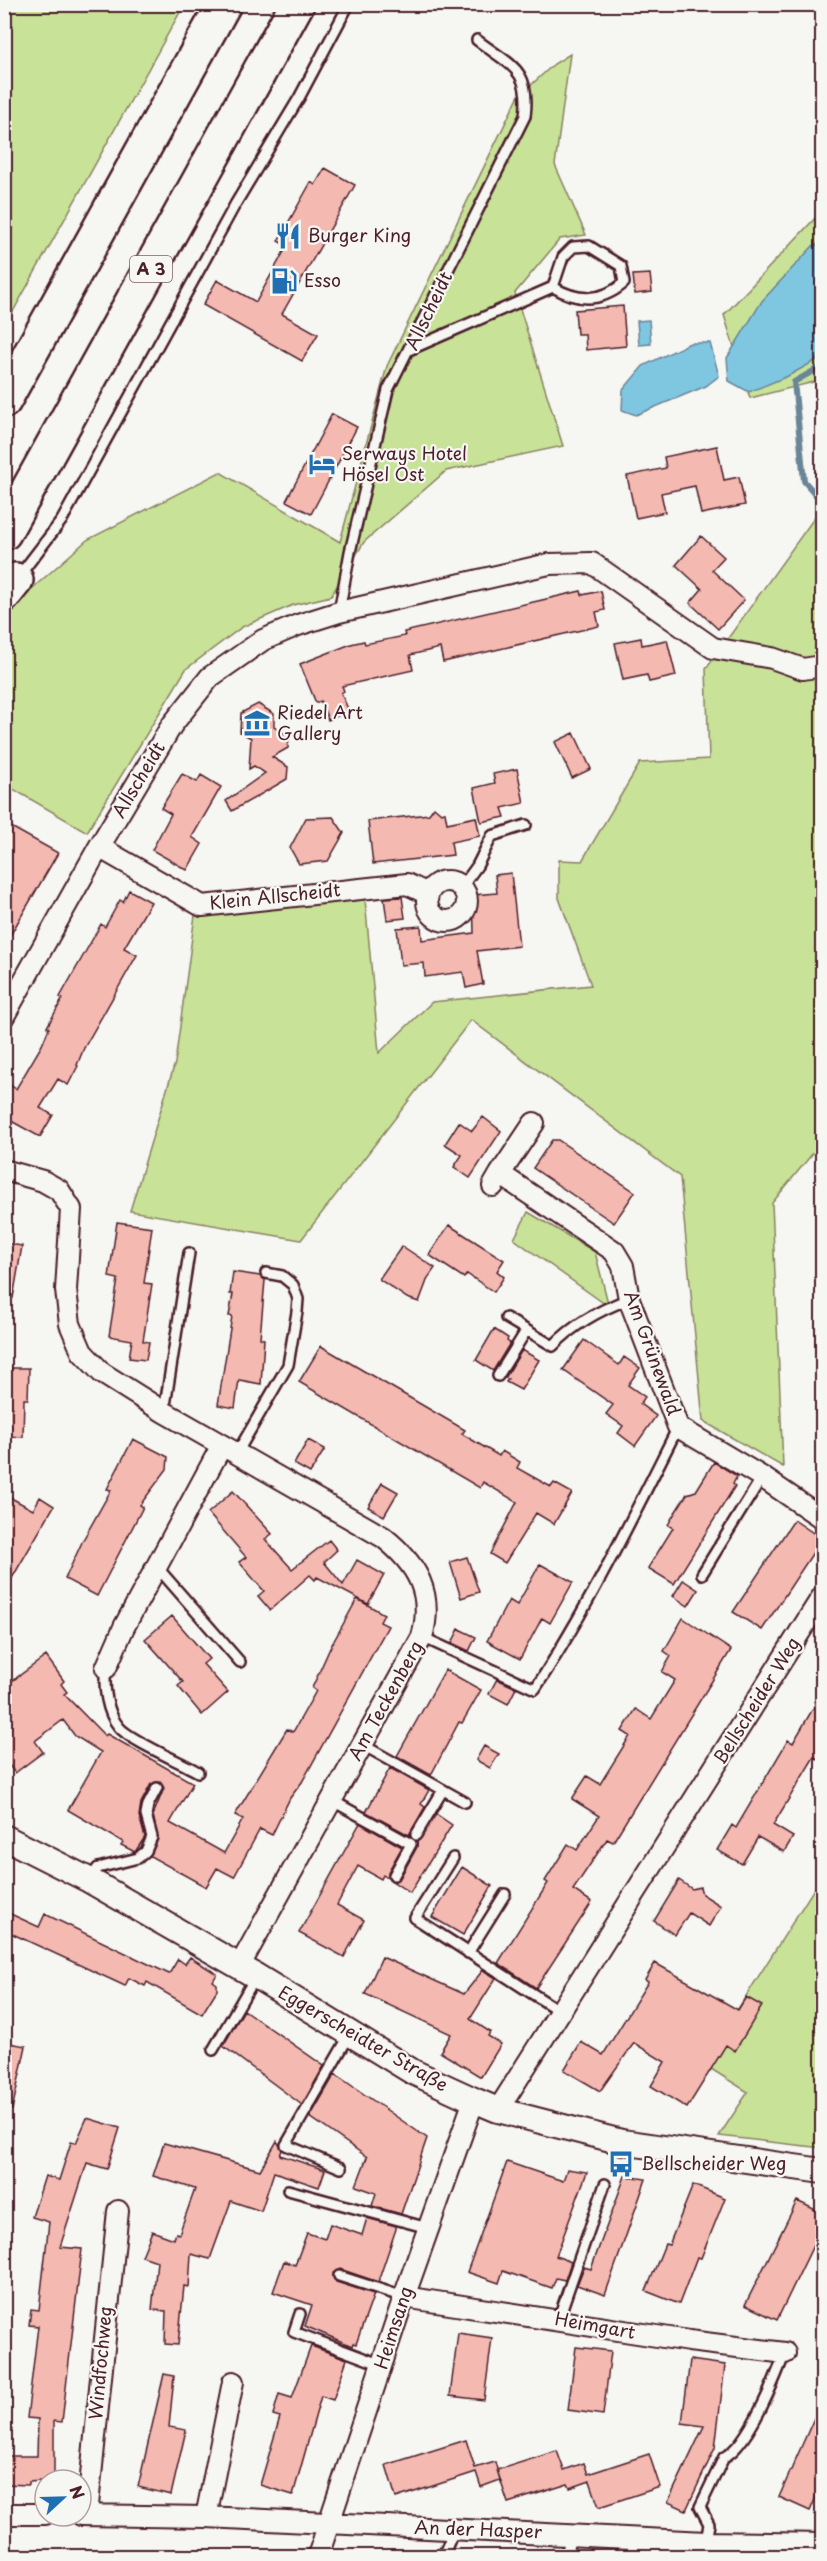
<svg xmlns="http://www.w3.org/2000/svg" width="827" height="2561" viewBox="0 0 827 2561" font-family="'Playpen Sans',sans-serif">
	<style>
		.green { fill: #c8e298; stroke: #898062; stroke-width: 1.5 }
		.water { fill: #7fc7e0; stroke: #6a8498; stroke-width: 1.5 }
		.lines { fill: none; stroke-linecap: round; stroke-linejoin: round }
		.stream { stroke: #6a8498; stroke-width: 6 }
		.building { fill: #f4b9b0; stroke: #4a1f2b; stroke-width: 1.5 }
		.service-casing { stroke: #4a1f2b; stroke-width: 14 }
		.minor-casing { stroke: #4a1f2b; stroke-width: 24 }
		.tertiary-casing { stroke: #4a1f2b; stroke-width: 28 }
		.motorway-casing { stroke: #4a1f2b; stroke-width: 38 }
		.service { stroke: #f6f6f2; stroke-width: 9 }
		.minor { stroke: #f6f6f2; stroke-width: 20 }
		.tertiary { stroke: #f6f6f2; stroke-width: 24 }
		.motorway { stroke: #f6f6f2; stroke-width: 33 }
		.labels { text-anchor: middle; stroke-width: 4.5; stroke-linejoin: round; paint-order: stroke }
		.shield { fill: #f6f6f2; stroke: #7e6067; stroke-width: 1.5 }
		.shield-label { font-size: 16px; font-weight: bold; fill: #4a1f2b }
		.poi-label { font-size: 18px; fill: #4a1f2b; stroke: #f6f6f2; text-anchor: start }
		.street-label { font-size: 18px; fill: #4a1f2b; stroke: #f6f6f2 }
	</style>
	<rect width="100%" height="100%" fill="#f6f6f2"/>
	<filter id="ink" filterUnits="userSpaceOnUse"><feTurbulence type="fractalNoise" baseFrequency=".0167" numOctaves="2"/><feDisplacementMap in="SourceGraphic" scale="12" xChannelSelector="R" yChannelSelector="G"/><feConvolveMatrix kernelMatrix="1 2 1 2 8 2 1 2 1" color-interpolation-filters="sRGB"/></filter>
	<g filter="url(#ink)">
		<path class="green" d="M5,4L184,5L5,326L4,5Z
			M570,54L555,165L586,235L560,239L515,293L563,446L446,471L364,542L331,596L293,605L242,627L186,669L87,832L8,786L5,792V621L26,594L87,540L220,472L340,542L387,366L518,97L554,64Z
			M822,211V380L750,398L724,315Z
			M822,507V1142L772,1203L783,1467L703,1421L680,1177L471,1020L301,1240L130,1211L175,1063L195,915L365,899L379,1053L432,1002L591,985L559,898V860L582,861L640,763L709,759L706,669Z
			M528,1212L595,1252L609,1307L514,1239Z
			M822,1876V2148L719,2136L748,2092L703,2064Z"/>
		<path class="water" d="M822,243V357L788,376L749,392L729,381L727,358L762,301L813,246Z
			M649,320L651,344L639,345L637,321Z
			M690,343H710L719,376L706,386L636,415L622,410L623,390L643,366Z"/>
		<g class="lines">
			<path class="stream" d="M822,366L794,382L804,481L822,502"/>
		</g>
		<path class="building" d="M325,168L355,185L282,314L318,334L302,361L203,305L217,280L256,302L287,246L278,241L311,182L315,185Z
			M650,274L652,292L635,294L633,275Z
			M623,306L626,346L586,350L585,334H577L575,310Z
			M332,414L357,427L311,514L286,501Z
			M717,446L724,480L739,477L745,505L701,514L695,486L661,493L665,512L636,518L627,476L666,468L664,457Z
			M701,536L724,557L712,570L744,600L718,629L690,603L702,589L676,565Z
			M581,591L582,595L601,591L605,610L596,612L599,626L443,662L440,648L410,655L413,670L342,686L344,691L341,693L349,711L328,720L321,701L316,703L300,664L351,644L364,641L365,644L405,636L404,632Z
			M641,638L642,645L667,640L676,676L649,682L647,675L623,680L615,643Z
			M258,704L274,714V727L289,736L288,748L272,757L288,767L287,779L232,811L226,801L265,773L254,766L249,769L251,738L240,732L241,713Z
			M574,733L591,769L572,778L555,742Z
			M517,769L524,803L502,808L505,817L481,822L474,788L495,783L493,774Z
			M182,774L197,782L201,775L221,787L192,837L202,844L187,870L152,850L171,814L161,808Z
			M434,807L441,813L445,812L447,823L476,817L480,836L451,842L453,855L373,864L368,821L429,814Z
			M333,817L344,833L328,861L299,864L290,848L306,818Z
			M4,823L58,853L4,946Z
			M511,873L519,946L477,951L483,984L466,988L463,972L425,977L424,963L401,965L397,928L421,926L422,940L474,933L473,895L497,893L495,875Z
			M129,890L151,902L124,948L137,955L84,1048L77,1065L78,1066L68,1085L58,1079L40,1108L53,1115L40,1137L4,1117V1094L10,1085L16,1089L42,1045L49,1028L47,1027L63,998L60,997L101,924L105,927L120,900L123,902Z
			M402,897L405,918L387,920L384,898Z
			M483,1117L501,1131L470,1178L454,1167L462,1155L445,1144L459,1122L472,1131Z
			M552,1140H558L635,1192L614,1223L533,1168Z
			M117,1222L152,1227L144,1283L152,1284L143,1341L149,1342L146,1360L129,1358L132,1340L109,1336L118,1279L109,1277Z
			M449,1225L504,1260L497,1271L504,1277L494,1292L467,1274L464,1278L429,1255Z
			M4,1243L22,1246L13,1298H4Z
			M402,1246L435,1268L428,1278L419,1302L407,1298L379,1279Z
			M233,1272L260,1276L265,1280L260,1338L264,1339L261,1384L239,1380L235,1408L218,1405L232,1316H229L233,1294H230Z
			M494,1329L508,1338L507,1341L510,1343L493,1371L476,1360Z
			M584,1340L619,1365L624,1357L640,1368L628,1385L645,1397L640,1404L656,1416L635,1446L618,1433L623,1426L606,1414L613,1405L563,1370Z
			M321,1346L465,1430L462,1434L499,1456L502,1451L520,1462L517,1468L551,1487L554,1483L572,1493L554,1524L536,1513L505,1563L490,1554L517,1502L483,1482L480,1488L299,1382Z
			M522,1350L539,1360L521,1390L506,1382L508,1379L505,1378Z
			M4,1368H29L28,1399H24L23,1437L4,1436Z
			M133,1439L168,1457L167,1469L140,1505L143,1507L97,1596L65,1579L83,1540L111,1490L107,1489Z
			M308,1440L325,1449L310,1473L294,1464Z
			M714,1462L737,1476L733,1484L735,1486L674,1584L648,1568L673,1528L668,1525L673,1516L687,1494L696,1491Z
			M382,1483L398,1492L384,1516L368,1507Z
			M233,1491L272,1534L265,1539L292,1569L329,1540L337,1550L324,1562L343,1585L357,1560L384,1575L368,1604L317,1577L315,1580L310,1575L270,1610L258,1596L264,1591L239,1562L246,1557L208,1513Z
			M4,1494L33,1510L40,1497L54,1506L4,1592Z
			M794,1520L822,1539L762,1630L733,1612Z
			M467,1557L479,1592L461,1598L450,1562Z
			M540,1564L573,1582L550,1623L542,1618L520,1659L487,1641L509,1600L517,1605Z
			M683,1580L698,1590L688,1606L673,1596Z
			M357,1599L384,1614L380,1622L388,1626L302,1782L290,1798L272,1835L260,1829L234,1877L217,1868L206,1887L150,1856L158,1839L153,1815L164,1788L160,1782L151,1784L141,1803L139,1816L145,1837L135,1852L121,1845L123,1842L68,1810L101,1752L75,1736L63,1720L35,1741L43,1752L15,1773L4,1759V1687L46,1656L64,1681L61,1684L67,1692L64,1694L105,1736L107,1734L193,1783L170,1823L224,1853L243,1819L235,1815L287,1729L293,1732L316,1691L312,1688L330,1648Z
			M172,1616L209,1659L203,1664L228,1692L202,1715L178,1686L183,1682L145,1639Z
			M683,1618L731,1650L613,1842L607,1839L573,1890L592,1902L536,1988L498,1963L548,1883L545,1881L568,1844L577,1850L599,1816L572,1799L587,1776L600,1784L630,1736L622,1731L636,1709L651,1719L675,1680L662,1672L671,1656L664,1651Z
			M459,1629L476,1637L469,1651L452,1643Z
			M445,1670L481,1690L462,1723L459,1722L431,1775L397,1756Z
			M497,1679L516,1688L508,1704L489,1694Z
			M822,1693V1761L814,1757L773,1825L793,1837L784,1852L758,1837L742,1864L717,1850L732,1825L736,1828L788,1740L793,1743Z
			M484,1746L499,1754L490,1768L476,1760Z
			M390,1768L429,1790L421,1804L425,1807L409,1835L366,1812Z
			M436,1814L452,1825L410,1893L392,1881L400,1878L417,1847V1842Z
			M360,1823L402,1847L388,1872L389,1879L383,1875L381,1879L358,1866L337,1905L364,1920L344,1957L299,1933Z
			M462,1867L492,1886L463,1935L432,1917Z
			M679,1880L692,1889L700,1887L702,1894L721,1906L709,1926L689,1913L675,1935L654,1921Z
			M4,1911L39,1927L45,1914L169,1974L178,1959L185,1964L190,1957L217,1974L213,1981L217,1984V1990L202,2014L147,1982L145,1986L129,1978L125,1986L4,1930Z
			M382,1957L464,1994L483,1970L496,1978L470,2019L490,2032L488,2036L501,2044L481,2077L440,2052L451,2034L365,1994Z
			M655,1963L738,2010L746,1997L762,2006L735,2051L726,2045L687,2108L651,2086L665,2062L634,2043L600,2091L564,2070L581,2042L603,2055L648,1982L645,1980Z
			M244,2010L324,2066L302,2105L223,2046Z
			M4,2042L26,2046L12,2110L4,2109Z
			M335,2074L427,2138L401,2214L372,2206L376,2193L356,2186L367,2157L310,2117Z
			M87,2118L120,2128L107,2169L87,2163L60,2247L82,2249L62,2422L54,2421V2480L29,2482V2485L4,2484V2456H37L38,2419L27,2418L38,2326L29,2325L31,2309L39,2310L49,2222L32,2217L45,2176L59,2180L71,2142L76,2143Z
			M277,2141L282,2150L280,2155L325,2170L319,2187L274,2172L261,2211L231,2201L210,2259L191,2254L189,2287L184,2286L178,2345L165,2344L166,2311L152,2310L157,2261L142,2256L152,2231L174,2239L176,2233L179,2234L195,2189L153,2176L164,2143L260,2170Z
			M507,2162L563,2181L567,2169L587,2172L556,2256L571,2262L565,2280L556,2278L552,2288L503,2271L499,2283L467,2272Z
			M625,2176L646,2179L605,2295L577,2285L584,2267L591,2269Z
			M693,2185L725,2198L701,2258L697,2257L679,2304L646,2291L665,2244L669,2245Z
			M797,2201L822,2213V2227L777,2320L745,2305Z
			M367,2218L396,2226V2229L378,2282L340,2269L333,2273L336,2282L374,2294L356,2344L353,2343L352,2346L305,2326L312,2305L273,2292L284,2261L295,2265L307,2233L325,2239L330,2224L362,2235Z
			M458,2333L492,2338L484,2400L450,2396Z
			M311,2346L347,2359L333,2400L321,2396L293,2495L260,2485L280,2417L273,2415L279,2394L292,2398Z
			M576,2347L611,2351L603,2415L568,2410Z
			M690,2360L725,2365L715,2448L686,2510L668,2502L704,2426L682,2423Z
			M164,2374L174,2376L169,2427L186,2430L171,2495L138,2487Z
			M822,2400V2483L810,2511L779,2497Z
			M466,2440L475,2468L495,2462L500,2480L481,2487L476,2472L396,2498L386,2465Z
			M557,2451L564,2470L584,2463L588,2474L649,2454L660,2487L599,2507L590,2481L570,2488L568,2484L508,2503L497,2470Z"/>
		<g class="lines">
			<g class="service-casing">
				<path id="service" d="M409,350L553,287C578,302 602,302 624,283L621,266L589,246L573,247L563,257L553,287
					M19,576L62,520L236,203L299,98L349,4
					M339,612L350,552L388,390L525,116C531,69 511,66 477,40
					M461,888L477,866L492,836L526,825
					M506,1318L553,1346C573,1325 602,1309 629,1299
					M498,1376L526,1331
					M164,1412L189,1253
					M237,1453L288,1365L297,1312L298,1299L293,1285L282,1276L266,1273
					M157,1567L240,1662
					M702,1574L762,1477
					M422,1637L535,1689C590,1605 633,1516 678,1427
					M106,1668C103,1687 107,1713 119,1727C129,1740 181,1762 198,1772
					M361,1744L465,1802
					M331,1800L411,1844L394,1875
					M416,1835L443,1790
					M453,1858L415,1918L561,2012
					M89,1880L98,1868L138,1858L146,1851L152,1837L146,1815L148,1805L157,1788
					M468,1953L505,1894
					M213,2050L255,1978
					M341,2168L286,2145L349,2036
					M288,2190L428,2228
					M339,2276L404,2297
					M300,2314L294,2332L382,2365
					M558,2320L605,2184
					M706,2542L709,2524L700,2507L724,2457C748,2446 775,2379 785,2353
					M443,2556L454,2530
					M564,2556L573,2536
					M690,2556L698,2541"/>
			</g>
			<g class="minor-casing">
				<path id="minor" d="M99,847L202,906L407,884L428,894
					M427 901a20 20 0 1 1 40 0a20 20 0 1 1-40 0Z
					M4,1016L99,847L172,725L210,677L263,640L298,625L339,612L549,564L592,563L713,648L772,658L803,669L822,666
					M4,1170L43,1181L59,1190L71,1209L66,1290L70,1324L82,1352L102,1373L164,1412L383,1537C417,1564 434,1593 422,1637L239,1967
					M500,1174L534,1123
					M493,1186L500,1174L614,1251L623,1266L629,1299L678,1427L762,1477L822,1518
					M106,1668L124,1627L222,1445
					M498,2110L822,1597
					M404,2297L689,2341L785,2353
					M4,2514H45
					M81,2515L206,2517L706,2542L822,2544
					M87,2515L118,2211
					M206,2517L233,2382
					M318,2556L404,2297L474,2100"/>
			</g>
			<g class="tertiary-casing">
				<path id="tertiary" d="M4,1837L89,1880L256,1976L413,2072L474,2100L498,2110L622,2142L822,2171"/>
			</g>
			<g class="motorway-casing">
				<path id="motorway" d="M4,401L224,4
					M4,533L297,4
					M4,595L16,580"/>
			</g>
			<use href="#service" class="service"/>
			<use href="#minor" class="minor"/>
			<use href="#tertiary" class="tertiary"/>
			<use href="#motorway" class="motorway"/>
		</g>
	</g>
	<defs>
		<g id="restaurant-bare" transform="scale(2.07)"><path d="M-5-6h1v4h1v-4h1v4h1v-4h1v5L-1.5 .5V6h-2V.5L-5-1ZM5-6V6H3V1.5H1.5Q1.5-4 5-6Z" fill="#1f6fb2" stroke="#f6f6f2" stroke-width="2.5" paint-order="stroke"/></g>
		<g id="fuel-bare" transform="scale(2.07)"><path d="M-5.5-6h7V0h2V4h1.3V-2.5L3-4.5l.8-.8L6-3V5H2.5V1h-1V6h-7ZM-4.2-4.7v3.2H.2V-4.7Z" fill="#1f6fb2" stroke="#f6f6f2" stroke-width="2.5" paint-order="stroke"/></g>
		<g id="hotel-bare" transform="scale(2.07)"><path d="M-6-4.5h1.5V1H6V5H4.5V3h-9V5H-6ZM-4 0a1.8 1.8 0 1 1 3.6 0ZM.5 0V-2.5h3Q6-2.5 6 0Z" fill="#1f6fb2" stroke="#f6f6f2" stroke-width="2.5" paint-order="stroke"/></g>
		<g id="museum-bare" transform="scale(2.07)"><path d="M0-6L6-3V-2H-6V-3ZM-5-1h2V3h-2ZM-1-1h2V3h-2ZM3-1h2V3H3ZM-6 4H6V6H-6Z" fill="#1f6fb2" stroke="#f6f6f2" stroke-width="2.5" paint-order="stroke"/></g>
		<g id="bus-bare" transform="scale(2.07)"><path d="M-5-6H5V4H4V6H2V4H-2V6H-4V4H-5ZM-3.5-4V0h7V-4ZM-3.5 1.2v1.5H-2V1.2ZM2 1.2v1.5H3.5V1.2Z" fill="#1f6fb2" stroke="#f6f6f2" stroke-width="2.5" paint-order="stroke"/></g>
	</defs>
	<g fill-rule="evenodd">
		<use href="#restaurant-bare" x="288" y="236"/>
		<use href="#fuel-bare" x="284" y="281"/>
		<use href="#hotel-bare" x="322" y="464"/>
		<use href="#museum-bare" x="257" y="723"/>
		<use href="#bus-bare" x="621" y="2164"/>
	</g>
	<g class="labels">
		<rect class="shield" x="130" y="256" width="42" height="26" rx="4.5"/>
		<g class="shield-label">
			<text x="151" y="275">A 3</text>
		</g>
		<g class="poi-label">
			<text x="308" y="242">Burger King</text>
			<text x="304" y="287">Esso</text>
			<text x="342" y="460">Serways Hotel<tspan x="342" dy="21">Hösel Ost</tspan></text>
			<text x="277" y="719">Riedel Art<tspan x="277" dy="21">Gallery</tspan></text>
			<text x="641" y="2170">Bellscheider Weg</text>
		</g>
		<g class="street-label">
			<text transform="translate(429 311) rotate(-64)" y="6">Allscheidt</text>
			<text transform="translate(139 780) rotate(-59)" y="6">Allscheidt</text>
			<text transform="translate(275 897) rotate(-6)" y="6">Klein Allscheidt</text>
			<text transform="translate(652 1353) rotate(70)" y="6">Am Grünewald</text>
			<text transform="translate(386 1701) rotate(-61)" y="6">Am Teckenberg</text>
			<text transform="translate(757 1701) rotate(-58)" y="6">Bellscheider Weg</text>
			<text transform="translate(363 2039) rotate(30)" y="6">Eggerscheidter Straße</text>
			<text transform="translate(595 2326) rotate(10)" y="6">Heimgart</text>
			<text transform="translate(394 2328) rotate(-72)" y="6">Heimsang</text>
			<text transform="translate(101 2363) rotate(-85)" y="6">Windfochweg</text>
			<text transform="translate(478 2530) rotate(2)" y="6">An der Hasper</text>
		</g>
	</g>
	<rect width="827" height="2561" fill="none" stroke="#f6f6f2" stroke-width="24"/>
	<rect x="12" y="12" width="803" height="2537" fill="none" stroke="#4a1f2b" stroke-width="2" filter="url(#ink)"/>
	<g transform="translate(63 2498) rotate(68)"><circle r="28" fill="#f6f6f2" stroke="#b1a0a2" stroke-width="1.5"/>
	<path d="M0-4.5L10 22L0 15L-10 22Z" fill="#1f6fb2"/>
	<text y="-9" font-size="16" font-weight="bold" text-anchor="middle" fill="#4a1f2b">N</text>
	</g>
</svg>
